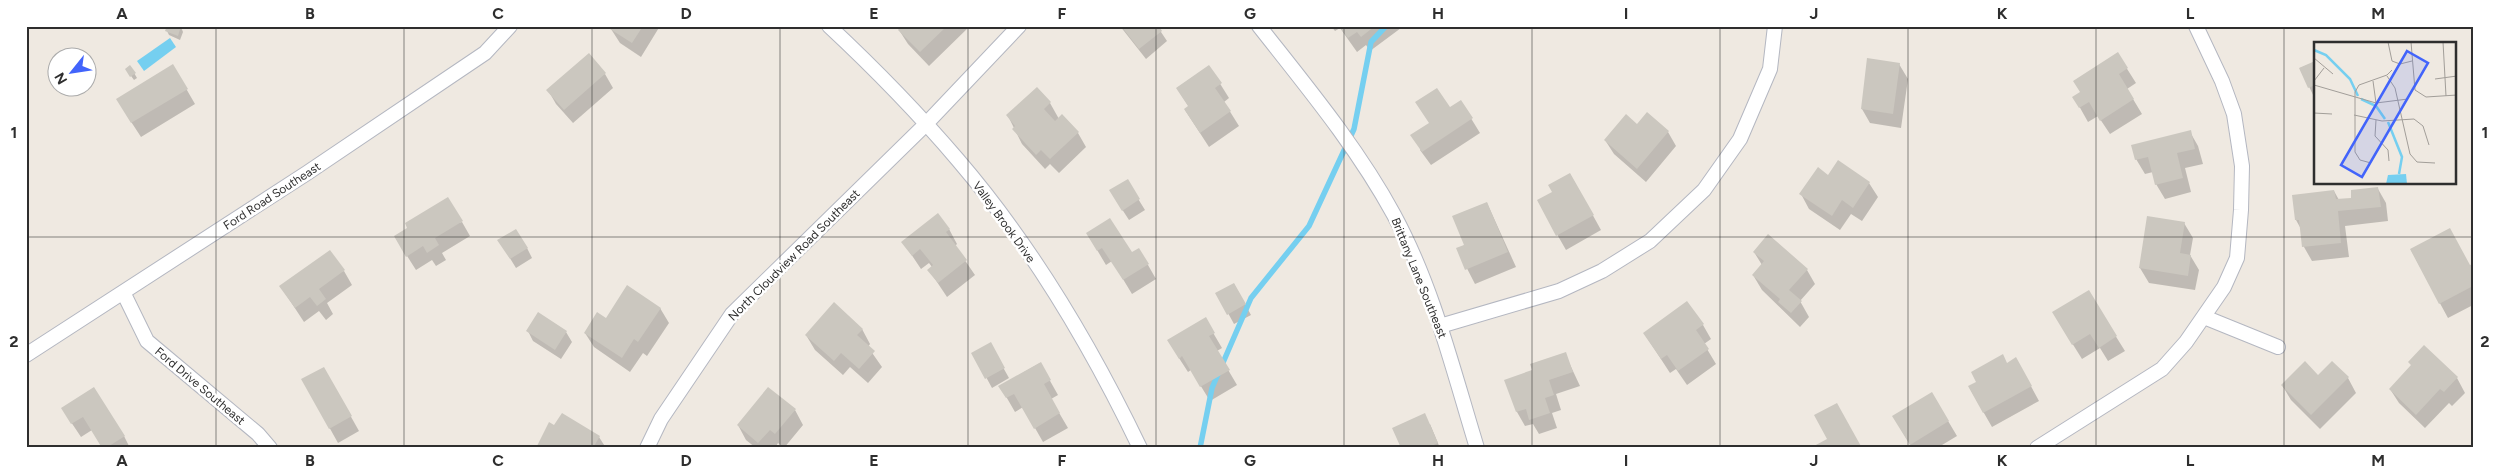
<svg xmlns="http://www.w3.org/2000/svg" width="2499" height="474" viewBox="0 0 2499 474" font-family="Figtree,sans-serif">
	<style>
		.water { fill: #75cff0 }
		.shadow { fill: #0003 }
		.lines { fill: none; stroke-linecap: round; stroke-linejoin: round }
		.stream { stroke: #75cff0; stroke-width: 5.5 }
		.building { fill: #cbc7bf }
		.minor-casing { stroke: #b4b7c1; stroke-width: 16 }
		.minor { stroke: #fff; stroke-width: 14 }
		.grid { fill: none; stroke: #2e2e2e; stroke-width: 1; stroke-opacity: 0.55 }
		.labels { text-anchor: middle; stroke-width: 5; stroke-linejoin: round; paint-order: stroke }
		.street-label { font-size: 12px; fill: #2e2e2e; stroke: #fff }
		.inset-river { fill: none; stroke: #75cff0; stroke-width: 2.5 }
		.inset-road { fill: none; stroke: #a29e99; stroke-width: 1 }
		.view { fill: #4264fb; fill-opacity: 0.15; stroke: #4264fb; stroke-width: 2.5 }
		.inset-edge { fill: none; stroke: #2e2e2e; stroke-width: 2.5 }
		.neatline { fill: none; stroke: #2e2e2e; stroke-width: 2 }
		.grid-label { font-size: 16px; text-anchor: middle; font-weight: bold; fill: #2e2e2e }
	</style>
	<rect width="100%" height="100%" fill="#efe9e1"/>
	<path class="water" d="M170,38L176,47L144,71L137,61Z"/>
	<path class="shadow" d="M613,26H660L641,57L620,43L611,29Z
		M903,26H970L929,66L908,44L899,30Z
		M1120,26H1157L1167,41L1146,59Z
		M1331,26H1400L1401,28L1370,51L1366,45L1357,52L1340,28L1335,31Z
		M181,27L183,32L180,40L169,35L167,31Z
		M2117,53L2136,83L2127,89L2142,114L2110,134L2098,116L2088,122L2074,97L2081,93Z
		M2315,62V99L2300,68Z
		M1899,64L1908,79L1901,128L1870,123L1862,109Z
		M130,66L137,78L134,80L126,69Z
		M173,66L195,104L141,137L126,114Z
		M1209,66L1229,98L1224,102L1239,126L1209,147L1185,110L1189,107L1177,88Z
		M605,74L613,88L573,123L556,104L548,90Z
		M1037,88L1050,103L1059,119L1078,133L1086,147L1059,173L1050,164L1045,169L1022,144L1008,116Z
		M1461,102L1480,133L1431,165L1420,150L1450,109Z
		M1637,125L1668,132L1676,146L1646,182L1614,154L1605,140Z
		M2190,132L2198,146L2203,164L2185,168L2191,192L2165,199L2156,184L2153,172L2145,174L2136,159Z
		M1570,174L1601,230L1566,250L1538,201L1554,192Z
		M1829,177L1869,183L1878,197L1862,221L1851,214L1840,230L1809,209L1801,194Z
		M1127,181L1145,210L1129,220L1116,200Z
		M2378,189L2386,203L2388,221L2345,226L2349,257L2312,261L2304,247L2301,229L2296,220L2334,191L2339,200L2353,199Z
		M1487,203L1516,267L1475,284L1457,249L1465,245Z
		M462,222L470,236L442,253L446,260L436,266L432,260L416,270L395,237Z
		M2184,223L2193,238L2190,255L2199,270L2195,290L2149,283L2140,268Z
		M949,229L957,244L955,246L975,275L947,297L929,270L932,267L929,263L921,269L903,242Z
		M1087,233L1132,254L1148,265L1156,279L1132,294L1112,261L1106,265Z
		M527,248L532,258L516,268L505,250Z
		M2411,250L2470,267L2473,265V305L2448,318Z
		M1754,252L1807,270L1815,284L1800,301L1809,317L1800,327L1762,290L1753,275L1762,265Z
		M344,271L352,285L327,303L333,314L326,320L319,311L304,322L281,287Z
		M1234,284L1251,315L1234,324L1217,293Z
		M2088,292L2125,351L2108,361L2100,348L2082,359L2062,327Z
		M660,308L669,323L647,356L643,353L630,372L594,347L585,333L606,319Z
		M1205,319L1222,348L1217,351L1237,385L1210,401L1191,370L1188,372L1177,355Z
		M1703,325L1711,339L1704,344L1716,364L1687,385L1676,369L1670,373L1644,333Z
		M862,329L870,344L868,347L882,367L868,383L850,367L843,375L815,350L806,335Z
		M528,331L566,332L572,342L561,359L533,341Z
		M990,344L1009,378L992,388L973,353Z
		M1565,354L1580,386L1556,394L1561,410L1552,413L1557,428L1539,434L1533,424L1525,426L1517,412L1506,381L1533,371Z
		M2016,359L2039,401L1992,427L1969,387Z
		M1040,363L1058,395L1051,399L1068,428L1043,442L1023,407L1015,412L1000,386Z
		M2332,363L2348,378L2356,393L2320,429L2291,400L2282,385L2318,377Z
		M2457,378L2465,393L2452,406L2449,403L2425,428L2399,403L2390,389Z
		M303,380L332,383L359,431L338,443Z
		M93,388L124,436L130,448H103L92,430L81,437L71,422Z
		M1932,394L1957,436L1937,448H1912L1894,417Z
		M795,410L803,425L784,448L778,443L775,448H756L746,440L738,425Z
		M1430,424L1440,448H1402Z
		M555,427L599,437L606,448H537Z
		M1829,439L1861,448H1817Z"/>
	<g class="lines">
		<path class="stream" d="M1200,448L1212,388L1251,298L1309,226L1354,129L1371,42L1386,26"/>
	</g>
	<path class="building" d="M167,26H181L178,36L165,31Z
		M611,26H643L632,43L610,29Z
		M901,26H947L920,52L898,30Z
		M1121,26H1159L1162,31L1139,49Z
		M1339,26H1375L1361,37L1357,32L1348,38Z
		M2118,52L2128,68L2119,74L2134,99L2100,121L2089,102L2079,108L2072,97L2080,92L2073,81Z
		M589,53L606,73L564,110L546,90Z
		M1867,58L1900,63L1893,114L1861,109Z
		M2315,61V85L2308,88L2299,68Z
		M173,64L188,89L131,123L116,99Z
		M130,65L136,73L130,77L125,69Z
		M1209,65L1222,83L1215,88L1231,111L1200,133L1184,109L1188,106L1176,88Z
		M1037,87L1051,102L1044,109L1055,121L1062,114L1079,132L1050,159L1041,150L1036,155L1012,129L1015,126L1006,115Z
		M1437,88L1450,107L1461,100L1473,118L1422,152L1410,135L1429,123L1415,102Z
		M1647,112L1669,131L1637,169L1604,140L1626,114L1637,124Z
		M2191,130L2195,149L2177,153L2183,178L2155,185L2148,157L2135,160L2131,145Z
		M1838,160L1870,182L1853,208L1842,200L1832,216L1799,194L1818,167L1828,175Z
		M1570,173L1594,215L1556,236L1537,200L1552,192L1548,185Z
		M1128,179L1140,199L1122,211L1109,190Z
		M2378,187L2381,207L2338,211L2341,243L2302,247L2299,220H2295L2292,195L2334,190L2336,199L2351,198V190Z
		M448,197L463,221L435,238L439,245L427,253L423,246L406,257L394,236L407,228L405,223Z
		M1487,202L1508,252L1465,270L1456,248L1464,245L1452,216Z
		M938,213L950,229L946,232L967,260L938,283L927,270L933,265L920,249L912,256L901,242Z
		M2147,216L2185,222L2180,253L2191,255L2188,276L2139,268Z
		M1110,218L1132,252L1139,248L1149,264L1123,280L1102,248L1097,251L1086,233Z
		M2450,228L2470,265L2473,264V286L2439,304L2410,249Z
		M516,229L528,248L510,259L497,240Z
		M1768,234L1808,269L1789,290L1802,301L1791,313L1778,302L1780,299L1752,275L1764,261L1753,252Z
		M330,250L345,270L319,289L326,299L317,306L310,297L295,308L279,286Z
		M1234,283L1246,304L1227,315L1215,293Z
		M627,285L661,308L638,342L634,339L622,358L584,333L597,312L606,318Z
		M2089,290L2117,336L2099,348L2090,334L2072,345L2052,312Z
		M1687,301L1704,324L1696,330L1709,349L1678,371L1667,355L1661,359L1643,333Z
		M834,302L863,329L857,335L875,351L859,369L841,353L834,361L805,335Z
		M538,312L567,331L555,350L526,331Z
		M1206,317L1215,333L1209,336L1230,370L1200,387L1182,356L1179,359L1167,340Z
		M991,342L1005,368L985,379L971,353Z
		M2424,345L2458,377L2444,392L2440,389L2416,415L2389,389L2411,365L2408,362Z
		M1566,352L1573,372L1549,380L1554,395L1545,398L1550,413L1529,420L1526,409L1516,412L1504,380L1532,370L1530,364Z
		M2003,354L2007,363L2016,357L2032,386L1983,413L1968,386L1976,382L1971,372Z
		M2305,361L2318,375L2332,361L2349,377L2311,415L2281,385Z
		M1041,362L1051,380L1044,384L1060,413L1034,429L1014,394L1006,398L998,386Z
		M324,367L352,416L329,429L301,379Z
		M94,387L125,436L106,448H102L83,417L71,424L61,408Z
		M768,387L796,409L775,434L770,430L758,443L737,425Z
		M1932,392L1949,421L1910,445L1892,416Z
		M1837,403L1862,448L1814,446L1827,439L1814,415Z
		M562,413L600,436L593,448H536L549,422L554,425Z
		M1425,413L1438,443L1427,448H1401L1392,428Z"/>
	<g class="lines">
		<g class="minor-casing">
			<path id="minor" d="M829,26C874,68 918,113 958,160C1031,245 1091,346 1140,448
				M1259,26C1307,87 1357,147 1394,215C1433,287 1453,370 1477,448
				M124,294L147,341L258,434L270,448
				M2204,317L2278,347
				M1440,326L1559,291L1602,271L1650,241L1704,190L1740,139L1770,69L1775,26
				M26,355L307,173L485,53L510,26
				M647,448L661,419L732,314L925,125L1019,26
				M2037,448L2162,369L2186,342L2224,287L2237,258L2241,210L2242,166L2234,114L2222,81L2196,26"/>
		</g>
		<use href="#minor" class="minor"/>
	</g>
	<path class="grid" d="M216,26V448M404,26V448M592,26V448M780,26V448M968,26V448M1156,26V448M1344,26V448M1532,26V448M1720,26V448M1908,26V448M2096,26V448M2284,26V448M26,237H2473"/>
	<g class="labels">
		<g class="street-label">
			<text transform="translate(272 196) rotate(-33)" y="4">Ford Road Southeast</text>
			<text transform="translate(1004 222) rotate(54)" y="4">Valley Brook Drive</text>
			<text transform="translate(794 255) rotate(-45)" y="4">North Cloudview Road Southeast</text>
			<text transform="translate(1419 278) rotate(68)" y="4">Brittany Lane Southeast</text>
			<text transform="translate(200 386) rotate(40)" y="4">Ford Drive Southeast</text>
		</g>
	</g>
	<g transform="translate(2314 42)">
		<rect width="142" height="142" fill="#efe9e1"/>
		<path d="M92,132L93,142H72L74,133Z" fill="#75cff0"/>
		<path class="inset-river" d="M0,8L12,13L36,37L44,54M47,57L62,64L71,77M74,80L88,115L85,132"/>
		<path class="inset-road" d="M74,0L78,19L86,22L98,19M97,0L101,48L112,55L143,53M129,0L132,54M0,16L19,32M73,34L81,46L96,112L103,120L121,121M121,37L143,34M0,39L10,26M59,39L62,61M0,43L62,61L94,57M0,71L18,72M40,73L68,79L100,77L109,84L115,103M62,78L61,94L74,108L75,119M57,121L46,118L41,110V50L45,43L73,33L78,28"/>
		<path class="view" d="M93,9L114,21L48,135L27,123Z"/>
		<rect width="142" height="142" class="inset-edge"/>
	</g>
	<rect width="2499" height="474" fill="none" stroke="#ffffff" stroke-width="55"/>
	<g transform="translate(72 72) rotate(240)"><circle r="24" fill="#ffffff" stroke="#ababab"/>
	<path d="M0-4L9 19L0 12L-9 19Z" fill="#4264fb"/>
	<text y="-8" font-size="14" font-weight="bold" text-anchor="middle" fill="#2e2e2e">N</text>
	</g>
	<rect x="28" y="28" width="2444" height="418" class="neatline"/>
	<g class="grid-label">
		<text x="122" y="19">A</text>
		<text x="310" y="19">B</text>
		<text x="498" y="19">C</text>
		<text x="686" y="19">D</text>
		<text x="874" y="19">E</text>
		<text x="1062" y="19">F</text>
		<text x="1250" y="19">G</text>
		<text x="1438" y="19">H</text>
		<text x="1626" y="19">I</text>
		<text x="1814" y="19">J</text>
		<text x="2002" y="19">K</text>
		<text x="2190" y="19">L</text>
		<text x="2378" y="19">M</text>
		<text x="14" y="138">1</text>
		<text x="2485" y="138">1</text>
		<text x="14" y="347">2</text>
		<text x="2485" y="347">2</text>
		<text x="122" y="466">A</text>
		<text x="310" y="466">B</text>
		<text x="498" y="466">C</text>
		<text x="686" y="466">D</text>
		<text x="874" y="466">E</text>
		<text x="1062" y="466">F</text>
		<text x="1250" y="466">G</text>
		<text x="1438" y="466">H</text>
		<text x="1626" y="466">I</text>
		<text x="1814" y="466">J</text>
		<text x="2002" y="466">K</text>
		<text x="2190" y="466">L</text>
		<text x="2378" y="466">M</text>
	</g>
</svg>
